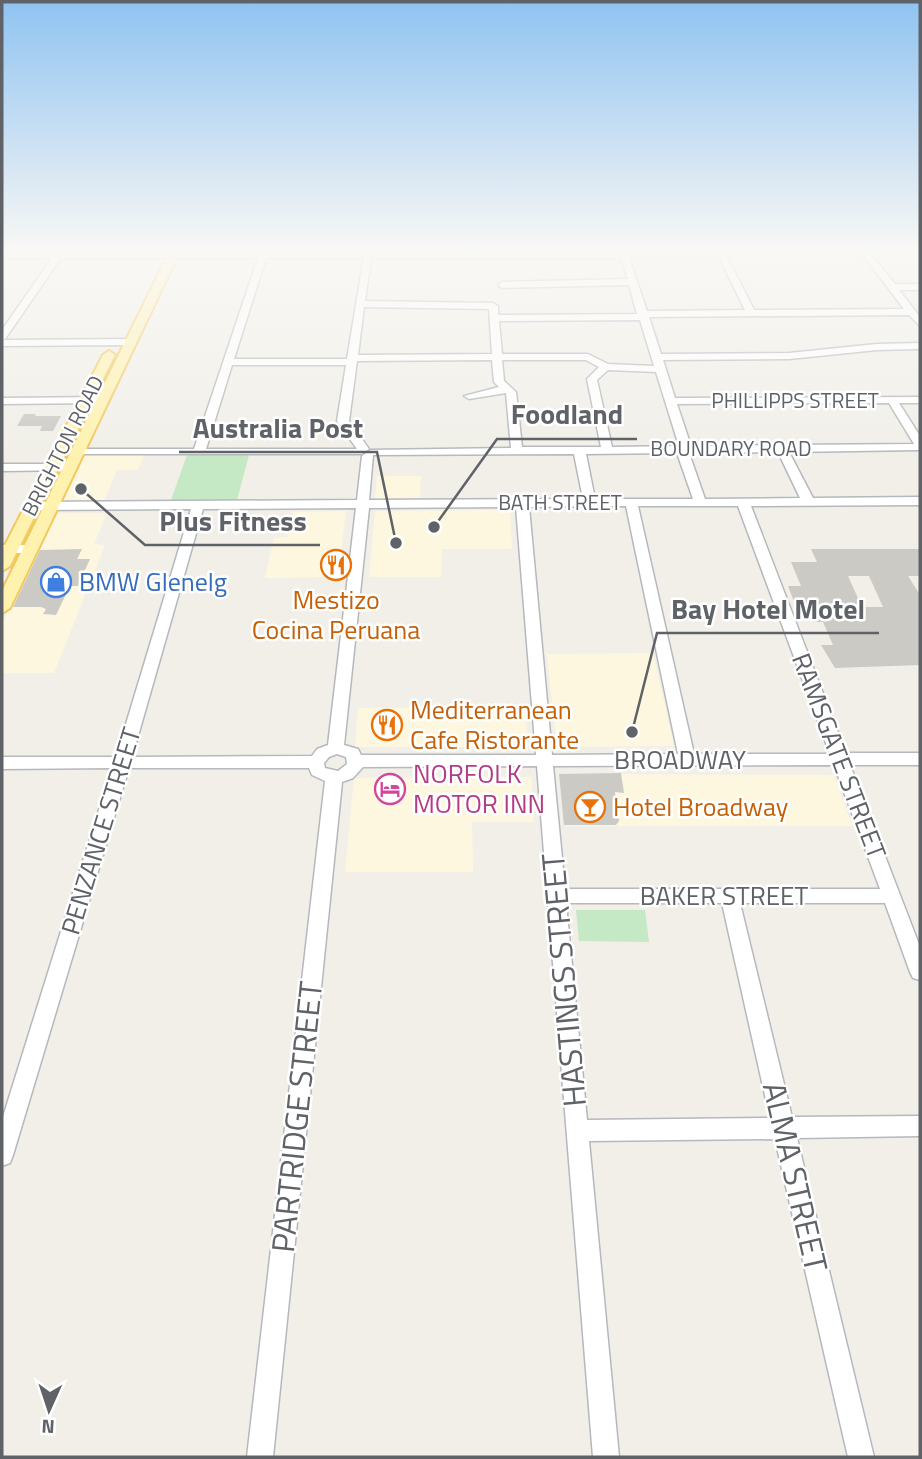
<svg xmlns="http://www.w3.org/2000/svg" width="922" height="1459" viewBox="0 0 922 1459" font-family="'Titillium Web',sans-serif">
	<style>
		.commercial { fill: #fef7e0 }
		.green { fill: #c5e8c5 }
		.building { fill: #cccac5; fill-rule: evenodd }
		.lines { fill: none; stroke-linecap: round; stroke-linejoin: round }
		.minor-casing { stroke: #b5b8bc; stroke-width: 3 }
		.major-casing { stroke: #f2c960; stroke-width: 4 }
		.minor { fill: #fff; fill-rule: evenodd }
		.major { fill: #fff2af; fill-rule: evenodd }
		.labels { text-anchor: middle; stroke-width: 5; stroke-linejoin: round; paint-order: stroke }
		.far-street-label { font-size: 21px; fill: #5f6368; stroke: #fff }
		.shop-label { font-size: 26px; fill: #366cbe; stroke: #fff; text-anchor: start }
		.food-label { font-size: 26px; fill: #c56008; stroke: #fff; text-anchor: start }
		.street-label { font-size: 26px; fill: #5f6368; stroke: #fff }
		.hotel-label { font-size: 26px; fill: #b23c85; stroke: #fff; text-anchor: start }
		.near-street-label { font-size: 32px; fill: #5f6368; stroke: #fff }
		.leader { fill: none; stroke: #5f6368; stroke-width: 2.5 }
		.callout-dot { fill: #5f6368; stroke: #fff; stroke-width: 2.5 }
		.callout-label { font-size: 28px; text-anchor: middle; font-weight: bold; fill: #5f6368; stroke: #fff; stroke-width: 5; stroke-linejoin: round; paint-order: stroke }
	</style>
	<rect width="100%" height="100%" fill="#f1efe8"/>
	<path class="commercial" d="M83,455H144L138,470H117L104,501H61Z
		M377,476H421L420,498L375,499Z
		M510,510L512,549H442L441,577H369L375,511Z
		M346,511L338,577L265,578L274,538L288,537L293,512Z
		M61,513H107L94,544L105,545L54,673H2V624L53,517Z
		M653,653L674,746L557,747L547,654Z
		M525,707L528,747H355L358,708Z
		M562,774L834,775L852,826H567Z
		M531,777L534,822H472L473,872H345L354,778Z"/>
	<path class="green" d="M187,455H249L237,500H171Z
		M576,910H645L649,942L579,941Z"/>
	<path class="building" d="M24,414H36L35,416H61L53,431H40L42,426H17Z
		M82,549L77,559H90L78,586H70L56,615L43,614L46,609L41,607H13L40,550Z
		M811,549H920V576H908L920,595V665L835,668L821,645H833L823,622H814L812,619L800,617L788,586H801L791,562H817ZM848,576H869L883,607H862Z
		M621,773L624,793L615,792L619,821L616,825H564L559,774Z"/>
	<g class="lines">
		<g class="minor-casing">
			<path id="minor" d="M619,251H724L754,310L904,309L860,251H868L895,284H920V290H899L920,317V326L909,315L649,317L661,354L789,353L877,344L920,343V349L877,350L789,359L663,360L675,398L920,397V403H899L920,436L919,450L789,452L813,498L920,497V505L751,506L846,753H920V765H850L920,947V980L913,978L910,972L885,903H740L792,1117L920,1116V1136L797,1138L874,1457H848L775,1139L589,1141L619,1457H593L537,766L363,767L353,778L342,782L273,1457H247L325,781L312,775L309,768H129L13,1155L10,1163L2,1166V1120L112,768L2,769V757H116L191,509L31,510L25,506L31,502L357,500L362,456L370,450L511,448L506,393L469,399L464,396L499,387L494,382L492,360L357,361L349,421L369,449L362,454H73L71,452L77,449H194L258,258H61L5,339L2,340V330L52,258H2V253H361V257L358,258H266L234,359H347L364,256L371,258L365,301L493,303L498,306V315L637,314L629,285L502,288L498,285L502,282L628,279L621,258H376L372,255L376,252ZM628,255H718L745,310L647,311ZM364,307L489,309L492,354L358,355ZM640,320L654,366L608,364L588,354H502L499,321ZM502,360H586L599,367L587,379L601,447H522L516,392L504,381ZM232,365H346L337,421L357,449H206ZM608,370L656,372L679,446L612,447L597,380ZM889,403L914,444L691,446L677,404ZM778,452L800,498L705,499L689,453ZM677,453L693,499H595L586,454ZM574,454L583,499L369,500L373,455ZM626,506L678,754L552,755L529,507ZM638,506H738L830,754H694ZM516,507L536,755H361L358,749L344,745L369,508ZM356,508L328,745L317,749L312,756L132,757L203,509ZM337,754L346,757L347,764L338,771L325,768L324,763L329,757ZM834,765L880,889H565L553,766ZM566,903H722L770,1118L587,1120Z
				M2,340L130,339L135,342L130,345L2,346Z
				M2,398L102,397L107,400L102,403L2,404Z
				M70,464L74,466V470L2,471V464Z
				M2,545H30L36,549L30,553H2Z"/>
		</g>
		<g class="major-casing">
			<path id="major" d="M170,251H180L10,608L2,613V591Z
				M109,351L115,355L10,566L2,571V551L103,355Z"/>
		</g>
		<use href="#minor" class="minor"/>
		<use href="#major" class="major"/>
	</g>
	<linearGradient id="sky" x2="0" y2="1"><stop stop-color="#8fc3f1"/><stop offset="0.55" stop-color="#f9f8f5"/><stop offset="1" stop-color="#f9f8f5" stop-opacity="0"/></linearGradient>
	<rect width="922" height="455" fill="url(#sky)"/>
	<defs>
		<g id="restaurant-ring" transform="scale(1.575)"><circle r="9.5" fill="#fff" stroke="#e8710a" stroke-width="1.5"/><path d="M-5-6h1v4h1v-4h1v4h1v-4h1v5L-1.5 .5V6h-2V.5L-5-1ZM5-6V6H3V1.5H1.5Q1.5-4 5-6Z" fill="#e8710a"/></g>
		<g id="shop-ring" transform="scale(1.575)"><circle r="9.5" fill="#fff" stroke="#3f7fe0" stroke-width="1.5"/><path d="M-5-2.5h2.3a2.7 3.5 0 0 1 5.4 0H5L5.5 6h-11ZM-1.5-2.5h3a1.5 2.3 0 0 0-3 0Z" fill="#3f7fe0"/></g>
		<g id="hotel-ring" transform="scale(1.575)"><circle r="9.5" fill="#fff" stroke="#d1479c" stroke-width="1.5"/><path d="M-6-4.5h1.5V1H6V5H4.5V3h-9V5H-6ZM-4 0a1.8 1.8 0 1 1 3.6 0ZM.5 0V-2.5h3Q6-2.5 6 0Z" fill="#d1479c"/></g>
		<g id="bar-ring" transform="scale(1.575)"><circle r="9.5" fill="#fff" stroke="#e8710a" stroke-width="1.5"/><path d="M-6-5H6L.8 .8V4.5H3.5V6h-7V4.5H-.8V.8Z" fill="#e8710a"/></g>
	</defs>
	<g fill-rule="evenodd">
		<use href="#restaurant-ring" x="336" y="565"/>
		<use href="#shop-ring" x="56" y="582"/>
		<use href="#restaurant-ring" x="387" y="725"/>
		<use href="#hotel-ring" x="390" y="789"/>
		<use href="#bar-ring" x="590" y="807"/>
	</g>
	<g class="labels">
		<g class="far-street-label">
			<text x="795" y="408">PHILLIPPS STREET</text>
			<text transform="translate(63 446) rotate(-63)" y="7">BRIGHTON ROAD</text>
			<text x="731" y="456">BOUNDARY ROAD</text>
			<text x="560" y="510">BATH STREET</text>
		</g>
		<g class="shop-label">
			<text x="79" y="591">BMW Glenelg</text>
		</g>
		<g class="food-label">
			<text x="336" y="609" text-anchor="middle">Mestizo<tspan x="336" dy="30">Cocina Peruana</tspan></text>
			<text x="410" y="719">Mediterranean<tspan x="410" dy="30">Cafe Ristorante</tspan></text>
			<text x="613" y="816">Hotel Broadway</text>
		</g>
		<g class="street-label">
			<text transform="translate(839 756) rotate(69)" y="9">RAMSGATE STREET</text>
			<text x="680" y="769">BROADWAY</text>
			<text transform="translate(101 831) rotate(-73)" y="9">PENZANCE STREET</text>
			<text x="724" y="905">BAKER STREET</text>
		</g>
		<g class="hotel-label">
			<text x="413" y="783">NORFOLK<tspan x="413" dy="30">MOTOR INN</tspan></text>
		</g>
		<g class="near-street-label">
			<text transform="translate(564 980) rotate(-95)" y="11">HASTINGS STREET</text>
			<text transform="translate(297 1117) rotate(-84)" y="11">PARTRIDGE STREET</text>
			<text transform="translate(795 1177) rotate(77)" y="11">ALMA STREET</text>
		</g>
	</g>
	<path class="leader" d="M434 527L497 439H637M396 543L377 452H179M81 489L145 545H320M632 732L657 633H879"/>
	<g class="callout-dot">
		<circle cx="434" cy="527" r="7"/>
		<circle cx="396" cy="543" r="7"/>
		<circle cx="81" cy="489" r="7"/>
		<circle cx="632" cy="732" r="7"/>
	</g>
	<g class="callout-label">
		<text x="567" y="424">Foodland</text>
		<text x="278" y="438">Australia Post</text>
		<text x="233" y="531">Plus Fitness</text>
		<text x="768" y="619">Bay Hotel Motel</text>
	</g>
	<rect width="922" height="1459" fill="none" stroke="#5f6368" stroke-width="7"/>
	<g transform="translate(49 1410) rotate(183)" stroke="#ffffff" stroke-width="5" paint-order="stroke">
	<path d="M0-5L12 26L0 18L-12 26Z" fill="#5f6368"/>
	<text y="-10" font-size="19" font-weight="bold" text-anchor="middle" fill="#5f6368">N</text>
	</g>
</svg>
